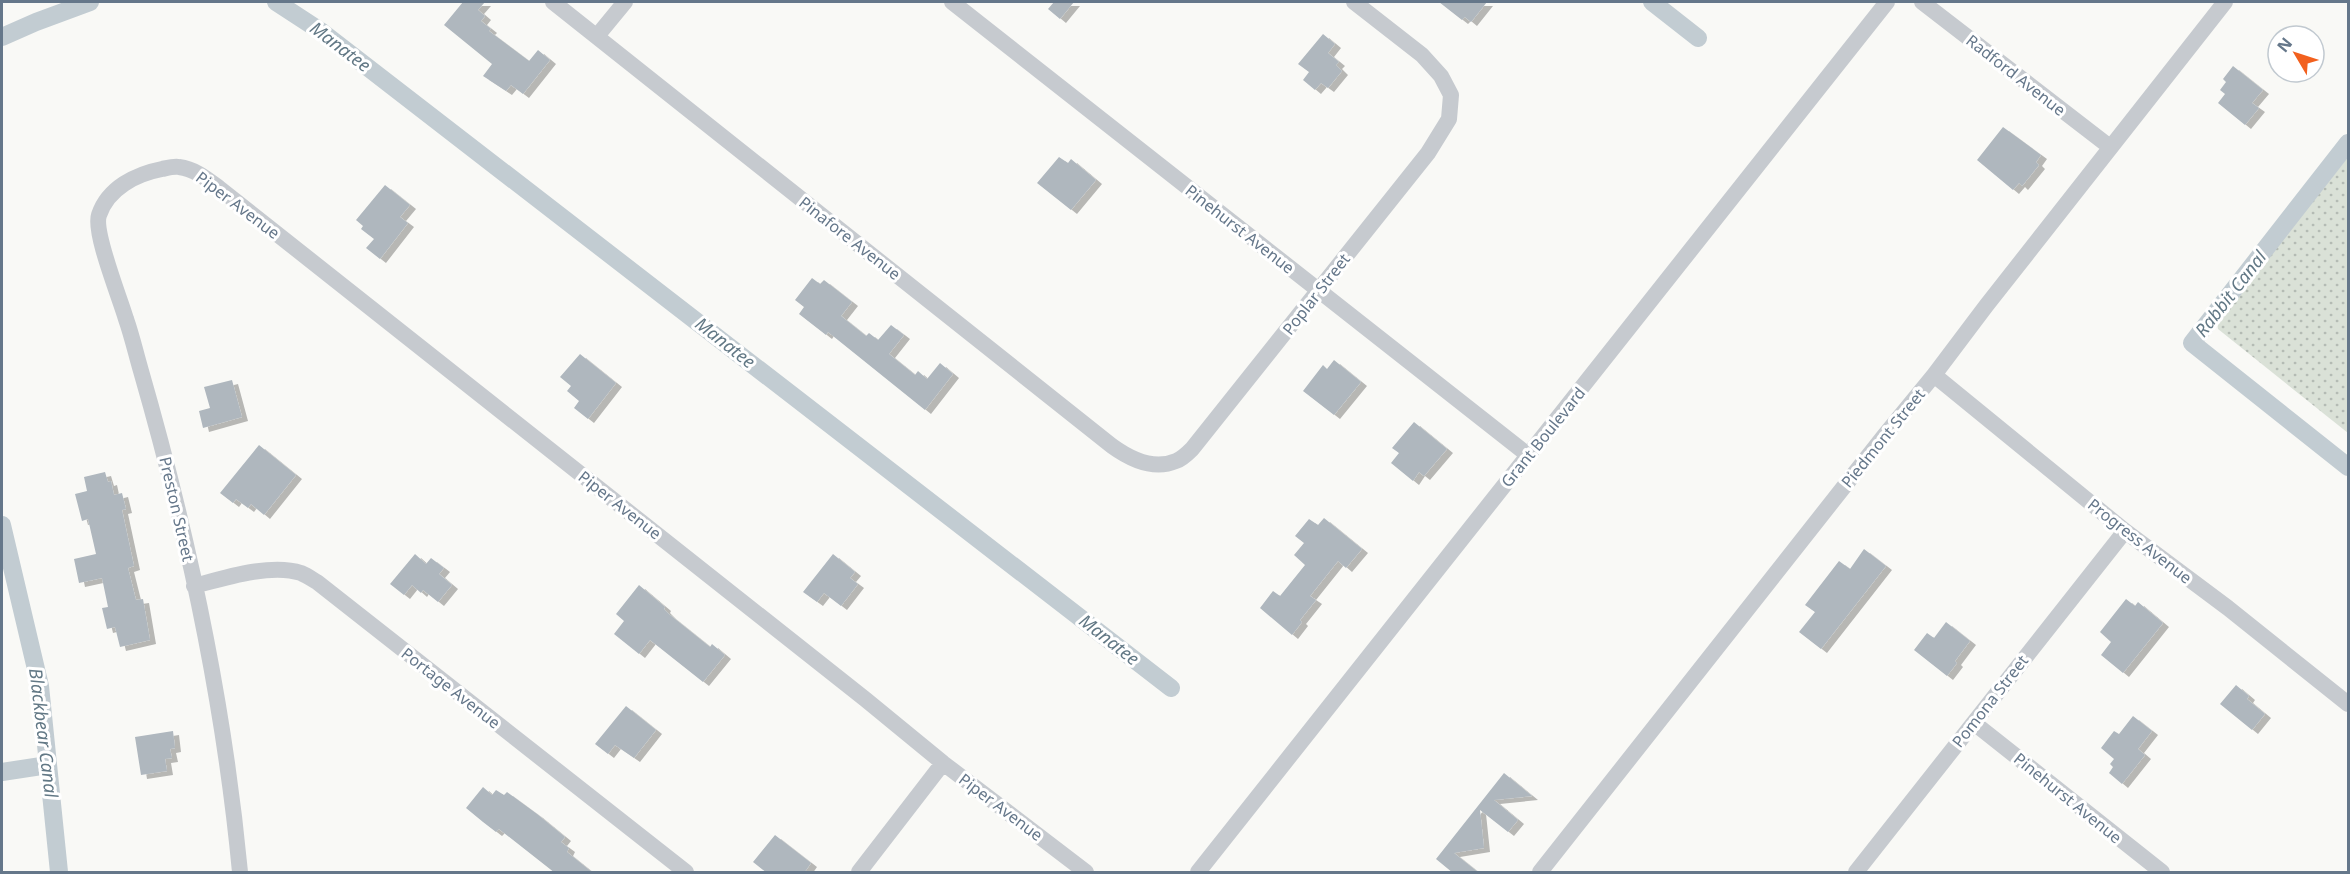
<svg xmlns="http://www.w3.org/2000/svg" width="2350" height="874" viewBox="0 0 2350 874" font-family="'Noto Sans',sans-serif">
	<style>
		.grass { fill: url(#grass-dots) }
		.lines { fill: none; stroke-linecap: round; stroke-linejoin: round }
		.canal { stroke: #c2ccd2; stroke-width: 18 }
		.building { fill: #afb7be; filter: url(#shadow) }
		.minor { stroke: #c6cacf; stroke-width: 16 }
		.labels { text-anchor: middle; stroke-width: 6; stroke-linejoin: round; paint-order: stroke }
		.street-label { font-size: 16px; fill: #65778a; stroke: #fff }
		.water-label { font-size: 18px; font-style: italic; fill: #627885; stroke: #fff }
	</style>
	<defs>
		<pattern id="grass-dots" width="8" height="8" patternUnits="userSpaceOnUse" patternTransform="scale(1.5)"><rect width="8" height="8" fill="#dae1d7"/><path d="M2 2h.1M6 6h.1" fill="none" stroke="#b4bbb4" stroke-width="1.8" stroke-linecap="round"/></pattern>
		<filter id="shadow"><feDropShadow dx="6" dy="4" stdDeviation="0" flood-color="#0004"/></filter>
	</defs>
	<rect width="100%" height="100%" fill="#f9f9f6"/>
	<path class="grass" d="M2348,157V433L2218,329L2217,322Z"/>
	<g class="lines">
		<path class="canal" d="M276,2L322,32L1171,688
			M1652,2L1698,38
			M2,37L36,22L90,2
			M2348,143L2192,343L2348,467
			M2,525L40,686L59,872
			M2,772L48,765"/>
	</g>
	<path class="building" d="M463,2H485L478,10L485,16L481,21L491,29L489,31L529,61L538,50L550,60L523,94L511,85L506,91L483,76L492,64L444,25Z
		M1054,2H1074L1060,19L1048,9Z
		M1439,2H1487L1471,22L1465,17L1462,20Z
		M1323,34L1335,44L1328,53L1339,62L1336,65L1342,71L1328,88L1321,83L1315,90L1303,80L1309,72L1298,64Z
		M2233,66L2263,90L2252,103L2259,108L2245,125L2218,103L2225,94L2220,90L2226,82L2223,79Z
		M2003,127L2041,155L2036,162L2039,165L2022,186L2019,183L2013,190L1977,160Z
		M1059,157L1068,163L1071,159L1096,180L1071,210L1037,183Z
		M385,185L410,205L400,217L408,223L380,259L366,248L374,239L361,229L363,226L356,220Z
		M812,278L820,284L824,280L852,302L841,316L866,336L869,333L878,340L891,325L904,335L889,354L915,375L918,371L927,379L940,363L953,374L925,410L828,332L826,335L799,314L804,307L795,300Z
		M580,354L616,383L588,419L574,408L579,401L567,391L571,386L560,377Z
		M1334,360L1361,382L1334,415L1303,391L1323,365L1327,369Z
		M232,380L242,417L203,428L199,411L210,408L204,387Z
		M1414,422L1447,449L1424,476L1419,472L1413,481L1391,463L1399,453L1392,448Z
		M259,445L296,475L264,515L251,504L248,508L236,499L233,503L220,493Z
		M105,472L108,482L111,481L114,495L122,493L126,509L122,510L134,566L128,568L136,600L143,599L150,640L120,647L115,627L107,629L102,608L108,607L102,578L79,583L74,559L96,554L88,519L82,521L75,494L87,491L84,477Z
		M1324,518L1362,549L1346,568L1338,561L1310,596L1316,600L1300,620L1302,622L1292,635L1260,608L1273,591L1280,596L1305,565L1294,555L1304,543L1295,536L1309,519L1318,525Z
		M1864,549L1886,566L1821,649L1799,632L1815,612L1805,605L1839,561L1850,569Z
		M415,554L426,564L431,558L444,568L439,574L452,585L438,602L423,590L421,593L412,585L404,595L390,584Z
		M833,554L855,572L850,578L858,584L841,606L824,593L817,602L803,592Z
		M639,585L665,607L664,609L670,615L710,647L712,644L725,655L703,682L650,640L639,654L614,634L624,621L616,614Z
		M2126,599L2135,606L2138,602L2163,623L2123,673L2101,655L2111,642L2100,632Z
		M1946,622L1970,641L1955,661L1957,663L1947,676L1914,650L1927,633L1934,638Z
		M2236,685L2249,696L2247,699L2265,714L2252,730L2220,704Z
		M626,706L656,730L634,758L615,745L608,754L595,744Z
		M2133,716L2152,731L2138,749L2145,755L2122,784L2109,773L2113,767L2110,764L2114,759L2101,748L2114,731L2119,734Z
		M173,731L175,748L170,749L172,758L165,759L167,771L141,775L135,737Z
		M1504,773L1532,796L1494,800L1518,820L1508,832L1480,810L1484,848L1454,853L1479,873H1453L1436,859Z
		M483,787L492,795L496,790L504,795L507,792L537,814L565,837L561,842L569,848L567,852L593,873H555L499,829L496,832L483,822L466,808Z
		M775,835L811,863L804,873H767L753,862Z"/>
	<g class="lines">
		<path class="minor" d="M553,2L1112,446C1130,459 1153,471 1176,461C1182,459 1188,453 1192,449L1428,153L1449,119L1451,95L1441,76L1422,55L1354,2
			M952,2L1528,455
			M1922,2L2110,147
			M597,36L625,2
			M1934,375L2125,531L2228,608L2348,704
			M194,586C224,578 271,563 301,573C306,575 312,579 317,582L686,872
			M1974,723L2162,872
			M240,872C224,703 188,534 141,371C136,354 132,336 126,319C120,298 93,232 99,215C108,188 136,174 162,169C167,168 174,166 179,167C195,169 207,179 219,188L865,699L943,763L1086,872
			M859,872L943,763
			M1198,872L1887,2
			M1540,872L1884,436L1934,375L1986,306L2225,2
			M1856,872L2125,531"/>
	</g>
	<g class="labels">
		<g class="street-label">
			<text transform="translate(2016 75) rotate(38)" y="6">Radford Avenue</text>
			<text transform="translate(238 205) rotate(37)" y="6">Piper Avenue</text>
			<text transform="translate(1240 229) rotate(38)" y="6">Pinehurst Avenue</text>
			<text transform="translate(850 238) rotate(38)" y="6">Pinafore Avenue</text>
			<text transform="translate(1316 294) rotate(-52)" y="6">Poplar Street</text>
			<text transform="translate(1543 437) rotate(-51)" y="6">Grant Boulevard</text>
			<text transform="translate(1883 438) rotate(-51)" y="6">Piedmont Street</text>
			<text transform="translate(620 505) rotate(38)" y="6">Piper Avenue</text>
			<text transform="translate(177 509) rotate(77)" y="6">Preston Street</text>
			<text transform="translate(2140 541) rotate(38)" y="6">Progress Avenue</text>
			<text transform="translate(451 688) rotate(38)" y="6">Portage Avenue</text>
			<text transform="translate(1990 701) rotate(-52)" y="6">Pomona Street</text>
			<text transform="translate(2068 798) rotate(39)" y="6">Pinehurst Avenue</text>
			<text transform="translate(1001 807) rotate(37)" y="6">Piper Avenue</text>
		</g>
		<g class="water-label">
			<text transform="translate(340 47) rotate(37)" y="6">Manatee</text>
			<text transform="translate(2231 294) rotate(-52)" y="6">Rabbit Canal</text>
			<text transform="translate(725 343) rotate(38)" y="6">Manatee</text>
			<text transform="translate(1109 640) rotate(38)" y="6">Manatee</text>
			<text transform="translate(43 733) rotate(83)" y="6">Blackbear Canal</text>
		</g>
	</g>
	<rect width="2350" height="874" fill="none" stroke="#65778a" stroke-width="6"/>
	<g transform="translate(2296 54) rotate(309)"><circle r="28" fill="#ffffff" stroke="#c1c9d0" stroke-width="1.5"/>
	<path d="M0-4.5L10 22L0 15L-10 22Z" fill="#f2601e"/>
	<text y="-9" font-size="16" font-weight="bold" text-anchor="middle" fill="#65778a">N</text>
	</g>
</svg>
